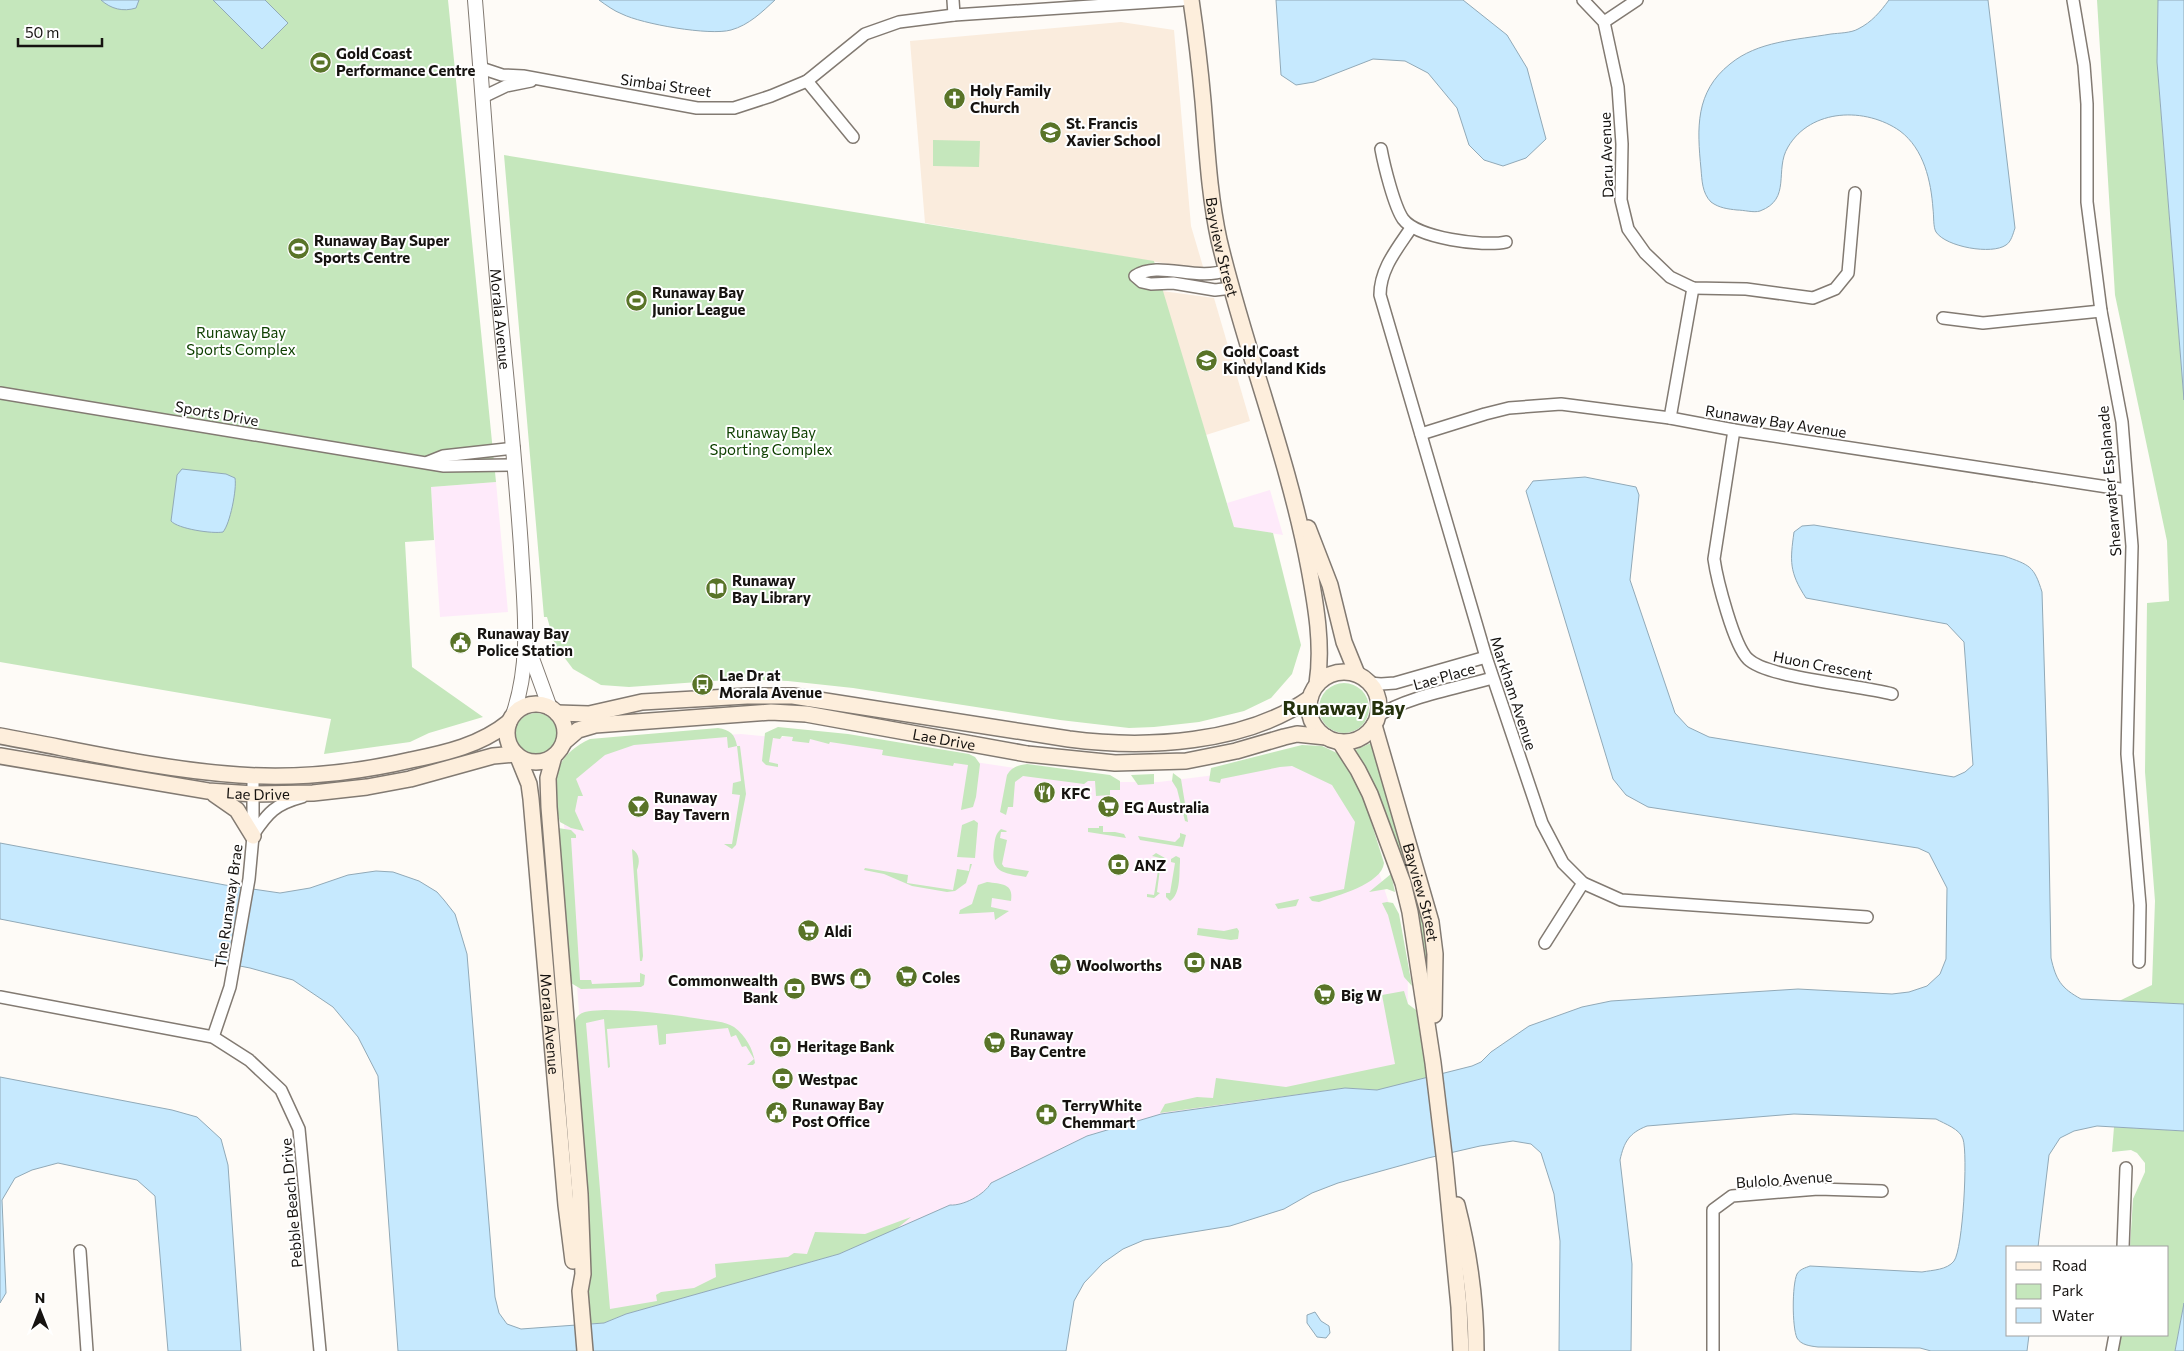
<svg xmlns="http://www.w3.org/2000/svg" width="2184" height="1351" viewBox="0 0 2184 1351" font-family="Commissioner,sans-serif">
<rect width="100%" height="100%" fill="#fefbf7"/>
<!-- commercial -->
<g fill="#feeafa">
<polygon points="496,482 508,612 440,617 431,487"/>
<polygon points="1270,490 1283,535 1234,527 1227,503"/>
<polygon points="741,734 773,737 810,737 1107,782 1159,782 1215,775 1265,763 1323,770 1361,816 1408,963 1407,1083 1377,1090 1345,1088 1161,1114 1087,1136 991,1183 982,1193 969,1201 956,1205 950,1205 839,1254 626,1314 604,1323 564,824 567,795 580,770 605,749 636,741"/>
</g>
<!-- built -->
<g fill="#faecdd">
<polygon points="1121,22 1174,30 1191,226 1204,270 925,223 910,41"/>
<polygon points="1162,291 1214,298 1250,421 1206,435"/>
</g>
<!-- green -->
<g fill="#c5e7bc">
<polygon points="0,0 448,0 496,482 431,487 434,540 405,542 412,667 483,717 429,733 410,742 324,754 331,719 0,662"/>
<polygon points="2097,0 2158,0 2157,62 2184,400 2184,1004 2117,1002 2152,985 2155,901 2145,772 2147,603 2169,601 2167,541 2115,295"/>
<polygon points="933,140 980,141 979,167 933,166"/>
<polygon points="504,155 1154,261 1234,527 1273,533 1301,645 1292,674 1271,698 1244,711 1199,722 1154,727 1129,728 1060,720 853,688 788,681 740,679 629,687 601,685 573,669 555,645 547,617 544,617"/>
<circle cx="1344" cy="708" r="25"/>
<circle cx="536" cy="734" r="21"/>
<polygon points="778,727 848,734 969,754 975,757 980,764 976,797 973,807 961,810 968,765 954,763 953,766 882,755 883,750 830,742 829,744 810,739 809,743 792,741 793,737 782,736 780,739 773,738 769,762 778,764 778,767 766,765 762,761 765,733"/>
<path d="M718,728C730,730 735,734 737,746H740L746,794L736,845L732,849L724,844H732L740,795L732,794L733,783L741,781L737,746L728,748L727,737L634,745L605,755L576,779L583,796H578L575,811L584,831L571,828L560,822C548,785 553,756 590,739Z"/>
<polygon points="1371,743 1418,891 1428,930 1431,1045 1419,934 1353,751"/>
<path d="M1302,745L1322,746L1337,753L1348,765L1357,777L1384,863C1382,884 1336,896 1319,902L1312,901L1309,897L1344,889L1355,822L1332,785L1292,766L1280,767L1221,779L1220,783L1209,781L1211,768Z"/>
<path d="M1027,764L1110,775L1120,781V790H1110V795L1096,796L1095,781H1088L1084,784L1023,776L1015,782L1013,807H1008L1006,815L1000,812L1007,775C1012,767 1018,765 1027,764Z"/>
<polygon points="1173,773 1181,779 1188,822 1185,821 1177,789 1172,781"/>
<polygon points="1154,774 1154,784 1138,785 1131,775"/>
<polygon points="974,820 978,823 975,858 957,857 962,825"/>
<polygon points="1099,826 1103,826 1103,832 1115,832 1124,834 1126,838 1088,832 1088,828 1099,828"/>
<polygon points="558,828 571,830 576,835 576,838 571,838 580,980 591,980 592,984 640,982 640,973 645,975 644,985 641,987 581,989 571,983"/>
<path d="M1001,829L1007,831L1006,832H1001L1000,838L1007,840L1002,864L1004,867L1029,871L1026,877C1004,873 990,873 994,847C995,840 995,834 1001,829Z"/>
<polygon points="1180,833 1186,835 1183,847 1140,840 1138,836 1175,842 1180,837"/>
<path d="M632,849C640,854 640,862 637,870L643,956L642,961H640Z"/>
<polygon points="1156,853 1165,858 1165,861 1161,861 1157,892 1160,893 1154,898 1147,897 1147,894 1154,895 1160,858 1152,856"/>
<path d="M1176,856L1180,858V862C1179,873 1181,894 1170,901L1166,897V893H1170L1175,863L1171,862V859Z"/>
<polygon points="970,864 972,864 966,883 955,891 947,892 912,886 884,874 864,870 865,868 908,875 907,883 953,890 957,869 969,871"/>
<polygon points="1391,874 1395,892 1387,889 1369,892"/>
<path d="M987,882C1001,884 1014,883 1011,901L992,898L991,907L1009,911L995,920L994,912L959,914L960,910L972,904L978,885Z"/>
<polygon points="1299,899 1296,906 1278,909 1275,904"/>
<polygon points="1387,902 1393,903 1399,914 1412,986 1404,977 1388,915 1382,903"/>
<polygon points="1198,928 1224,931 1237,928 1239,931 1238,939 1231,940 1197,935"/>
<polygon points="1404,991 1408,1004 1416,1010 1427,1078 1377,1090 1345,1088 1160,1113 1165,1104 1197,1097 1213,1098 1216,1078 1286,1087 1395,1064 1382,995"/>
<path d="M605,1010C638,1010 668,1014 701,1019C712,1021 724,1021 734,1027C746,1036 753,1049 755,1063L753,1065H747L754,1059L746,1046L742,1047L736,1035L731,1037L728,1028L666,1034V1044L659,1045L657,1025L607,1029L610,1067L608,1068L604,1019L586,1023L610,1309L657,1301L656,1295L661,1292L694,1288L716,1277L715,1264L788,1257L794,1253L807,1254L815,1232L865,1234L911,1217L895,1230L839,1254L626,1314L604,1323L589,1324L588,1204L574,1024C577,1009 592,1011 605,1010Z"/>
<polygon points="2114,1127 2184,1131 2184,1303 2175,1351 2118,1351 2121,1335 2168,1335 2168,1247 2130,1247 2133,1199 2145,1172 2145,1163 2137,1153 2131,1150 2112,1152"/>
</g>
<!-- water -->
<g fill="#c6e9fe" stroke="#91a9b7">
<path d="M101,0H139L136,8C123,12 111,9 101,0Z"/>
<polygon points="213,0 265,0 288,23 262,49"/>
<path d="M599,0H775C762,12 749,25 731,30C710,36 642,24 622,14C614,11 606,5 599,0Z"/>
<polygon points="1276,0 1463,0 1507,35 1527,68 1546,139 1526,158 1503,166 1484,160 1469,145 1457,108 1428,73 1405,61 1373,59 1314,82 1296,85 1281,75"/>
<path d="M1889,0H1988L2015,228C2013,234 2011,242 2006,245C1992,255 1946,247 1936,232C1933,227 1934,216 1933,209C1931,181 1924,149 1900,131C1866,107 1811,108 1788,147C1774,170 1792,199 1760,211C1754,213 1744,210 1737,210C1728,209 1719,208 1711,202C1702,193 1702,180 1701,169C1697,128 1695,92 1730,64C1758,41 1796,40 1831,34C1839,33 1851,33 1858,29C1872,22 1880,12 1889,0Z"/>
<polygon points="2158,0 2184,0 2184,400 2157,62"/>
<path d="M182,469L226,474L235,478C237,489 230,524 223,532C213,534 178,529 171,521L177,475Z"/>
<path d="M1585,477L1636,487L1639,495L1630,580L1675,713L1688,727L1709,737L1954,777L1965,772L1973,765L1964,642L1947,624L1806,598C1789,572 1790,561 1794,532L1802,526L1814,525L2004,556C2030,565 2034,566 2042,592L2048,789L2051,958C2056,980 2061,988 2081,999L2184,1004V1131L2097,1126L2074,1131L2060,1138L2049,1155L2038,1247H2008V1335H2029L2027,1351H1931L1920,1348L1818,1347C1810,1346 1801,1345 1797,1338C1792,1327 1792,1285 1797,1274C1800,1269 1805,1268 1810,1266L1922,1272C1933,1270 1947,1270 1954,1261C1963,1249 1968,1154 1963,1139C1960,1129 1945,1124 1936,1119L1794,1114L1647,1126C1629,1133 1624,1142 1620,1160L1632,1264L1631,1351H1559L1560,1241L1554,1194L1541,1153L1531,1144L1513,1141L1480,1146L1428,1158L1338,1183L1312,1193L1284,1209L1230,1226L1144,1240L1123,1249L1103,1263L1084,1283L1074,1301L1066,1351H398L378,1076L358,1037L333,1007L293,980L250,968L0,919V843L225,885L280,893L310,888L348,875L376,871L393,872L419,881L437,892L444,900L455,914L467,954L495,1297L499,1313L507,1324L521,1329L604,1323L626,1314L839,1254L950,1205C963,1206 984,1195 991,1183L1087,1136L1161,1114L1345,1088L1377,1090L1472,1066L1481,1062L1491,1052L1529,1026L1582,1007L1611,1001L1798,989L1892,994L1909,992L1927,986L1940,974L1946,959L1947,888L1929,853L1918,848L1648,807L1626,795L1613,779L1526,491L1533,481Z"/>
<polygon points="0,1077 172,1110 197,1117 221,1139 228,1165 241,1351 168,1351 155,1196 137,1180 58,1163 32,1170 15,1178 2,1200 6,1293 0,1303"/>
<polygon points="2184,1303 2184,1351 2175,1351"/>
<polygon points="1315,1312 1321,1321 1329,1326 1330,1333 1326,1338 1317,1337 1307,1323 1307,1315"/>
</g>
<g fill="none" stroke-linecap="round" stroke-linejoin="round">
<defs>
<g id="minor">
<polyline points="953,0 954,15"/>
<polyline points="1583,0 1604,22 1618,87 1622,144 1621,200 1628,229 1645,253 1670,277 1693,288 1746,289 1813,298 1835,289 1848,273 1855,193"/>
<polyline points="2073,0 2084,65 2087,104 2087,202 2101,311 2122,422 2132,546 2127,754 2140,905 2139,962"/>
<polyline points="1604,22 1637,0"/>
<polyline points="481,68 502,75 523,76 697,108 734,108 771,96 807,81 865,34 899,22 954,15 1182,0"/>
<polyline points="807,81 853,137"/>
<polyline points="483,97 506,86 531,81"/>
<path d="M1381,149C1384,165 1394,206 1403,219C1417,238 1483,247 1506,242"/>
<path d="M1411,228C1397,249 1380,269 1380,295L1486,657L1542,823L1563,863L1583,883L1621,900L1867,917"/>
<path d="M1227,270C1196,282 1159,260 1135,276L1142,282L1151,284L1173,283L1215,290L1232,288"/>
<polyline points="1943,318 1983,323 2101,311"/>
<polyline points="0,393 444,466 515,465"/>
<polyline points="1670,418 1693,288"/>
<path d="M1734,430L1714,559C1717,580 1734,646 1748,659C1767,678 1860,685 1892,694"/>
<polyline points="1421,434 1485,414 1509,408 1561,404 1670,418 1734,430 2127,490"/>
<polyline points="428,462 443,456 514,448"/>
<polyline points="1369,683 1381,684 1395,683 1486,657"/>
<path d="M1378,716C1406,697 1458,688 1492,678"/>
<path d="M253,835C268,812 276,804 302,797"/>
<polyline points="1545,943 1583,883"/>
<polyline points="0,997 213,1037 249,1060 281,1090 299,1129 320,1351"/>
<polyline points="213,1037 230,987 249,879 253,836 253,776"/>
<polyline points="2123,1247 2126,1168"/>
<polyline points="80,1251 87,1351"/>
<polyline points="1713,1351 1713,1210 1732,1196 1818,1189 1882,1191"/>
<polyline points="2112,1351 2115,1335"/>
</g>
<g id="tertiary">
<path id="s1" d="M475,0C484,111 491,222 502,332C509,403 516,475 521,547C524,605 532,659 513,715"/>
<polyline points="530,653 550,708"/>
</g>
<g id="secondary">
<path id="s2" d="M1191,0C1196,34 1200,67 1203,101C1207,148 1209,194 1219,240C1245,350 1288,456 1309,568C1316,606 1323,646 1317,684"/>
<polyline points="1308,528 1330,585 1344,642 1357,674"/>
<circle cx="1344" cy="707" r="35"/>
<circle cx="536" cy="733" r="29"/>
<path d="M557,713L589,714L642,702L747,696H793L1069,739C1145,749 1245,744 1310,698"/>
<path id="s3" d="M1374,725L1431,922L1435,954L1434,1015"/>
<path d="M0,736C78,750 160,770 239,775C297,779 355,773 411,760C446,753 481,745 509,722"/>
<path id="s4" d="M564,742L578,730L595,725L771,712L806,714L1027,754L1115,763L1186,761L1236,751L1284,737L1297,734L1326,737"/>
<polyline points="1340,742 1358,770 1370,794 1403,883 1410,912 1433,1063 1445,1163 1459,1307 1461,1351"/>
<path id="s5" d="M0,756L208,791L254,794L313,793L367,787L410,779L493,756L516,754"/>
<polyline points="554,756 548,778 549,807 580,1194 583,1274 580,1291 585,1351"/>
<path id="s6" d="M518,757L529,784L531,799L566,1205L573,1261"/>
<polyline points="214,794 237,810 253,836"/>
<path d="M1457,1205C1469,1252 1476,1303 1476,1351"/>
</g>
</defs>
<!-- minor casing -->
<use href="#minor" stroke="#827a72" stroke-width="14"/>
<!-- tertiary casing -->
<use href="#tertiary" stroke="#827a72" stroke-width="16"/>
<!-- secondary casing -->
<use href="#secondary" stroke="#827a72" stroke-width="18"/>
<!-- minor -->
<use href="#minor" stroke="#fff" stroke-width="11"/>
<!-- tertiary -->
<use href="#tertiary" stroke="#fff" stroke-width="14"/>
<!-- secondary -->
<use href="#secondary" stroke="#fdeedc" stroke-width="15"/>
</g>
<!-- icons -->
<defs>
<symbol id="stadium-disc" viewBox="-11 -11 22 22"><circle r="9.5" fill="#597428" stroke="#fff"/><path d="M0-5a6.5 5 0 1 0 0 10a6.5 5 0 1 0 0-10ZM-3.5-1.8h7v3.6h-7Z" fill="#fff"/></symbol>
<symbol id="church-disc" viewBox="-11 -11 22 22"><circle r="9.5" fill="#597428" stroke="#fff"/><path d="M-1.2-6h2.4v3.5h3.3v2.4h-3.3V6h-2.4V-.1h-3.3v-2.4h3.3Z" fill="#fff"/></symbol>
<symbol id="school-disc" viewBox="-11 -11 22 22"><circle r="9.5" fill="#597428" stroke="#fff"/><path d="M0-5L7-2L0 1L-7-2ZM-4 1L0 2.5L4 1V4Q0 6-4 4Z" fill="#fff"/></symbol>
<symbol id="library-disc" viewBox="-11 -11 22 22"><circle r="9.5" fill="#597428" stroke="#fff"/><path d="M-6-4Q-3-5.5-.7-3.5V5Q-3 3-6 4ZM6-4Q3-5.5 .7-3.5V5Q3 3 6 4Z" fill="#fff"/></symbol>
<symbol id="civic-disc" viewBox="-11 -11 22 22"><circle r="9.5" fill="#597428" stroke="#fff"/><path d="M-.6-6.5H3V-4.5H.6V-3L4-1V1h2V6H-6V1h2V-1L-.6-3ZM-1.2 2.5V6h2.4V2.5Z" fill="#fff"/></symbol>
<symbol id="bus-disc" viewBox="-11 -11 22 22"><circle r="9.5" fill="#597428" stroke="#fff"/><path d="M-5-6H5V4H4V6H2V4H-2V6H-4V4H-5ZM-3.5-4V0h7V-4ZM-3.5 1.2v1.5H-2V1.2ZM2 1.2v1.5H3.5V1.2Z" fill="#fff"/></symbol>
<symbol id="restaurant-disc" viewBox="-11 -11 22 22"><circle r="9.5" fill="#597428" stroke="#fff"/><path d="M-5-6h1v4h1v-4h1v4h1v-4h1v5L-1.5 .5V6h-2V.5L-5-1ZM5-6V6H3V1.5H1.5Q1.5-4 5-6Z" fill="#fff"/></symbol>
<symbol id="bar-disc" viewBox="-11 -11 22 22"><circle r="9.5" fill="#597428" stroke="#fff"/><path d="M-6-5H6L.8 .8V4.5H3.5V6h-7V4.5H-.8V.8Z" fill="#fff"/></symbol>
<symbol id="supermarket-disc" viewBox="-11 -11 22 22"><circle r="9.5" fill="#597428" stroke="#fff"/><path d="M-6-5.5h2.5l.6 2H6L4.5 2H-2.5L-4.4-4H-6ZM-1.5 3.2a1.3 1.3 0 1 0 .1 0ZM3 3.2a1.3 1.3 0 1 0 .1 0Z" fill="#fff"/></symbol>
<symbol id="bank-disc" viewBox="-11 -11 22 22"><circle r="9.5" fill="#597428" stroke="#fff"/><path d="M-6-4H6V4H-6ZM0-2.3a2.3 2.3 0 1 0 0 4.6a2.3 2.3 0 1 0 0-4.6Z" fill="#fff"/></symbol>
<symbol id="shop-disc" viewBox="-11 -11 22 22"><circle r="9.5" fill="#597428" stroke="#fff"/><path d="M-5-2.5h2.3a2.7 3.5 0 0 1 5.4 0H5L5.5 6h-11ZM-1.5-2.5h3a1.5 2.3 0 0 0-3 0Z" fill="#fff"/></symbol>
<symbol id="pharmacy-disc" viewBox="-11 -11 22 22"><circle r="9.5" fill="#597428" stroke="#fff"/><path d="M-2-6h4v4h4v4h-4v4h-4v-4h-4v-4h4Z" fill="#fff"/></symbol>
</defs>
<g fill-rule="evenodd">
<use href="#stadium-disc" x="308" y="50" width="25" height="25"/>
<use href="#church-disc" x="942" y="86" width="25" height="25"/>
<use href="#school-disc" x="1038" y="120" width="25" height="25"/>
<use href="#stadium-disc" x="286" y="236" width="25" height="25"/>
<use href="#stadium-disc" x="624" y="288" width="25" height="25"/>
<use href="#school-disc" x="1194" y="348" width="25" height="25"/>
<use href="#library-disc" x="704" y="576" width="25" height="25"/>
<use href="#civic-disc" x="448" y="630" width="25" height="25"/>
<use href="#bus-disc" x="690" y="672" width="25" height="25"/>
<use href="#restaurant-disc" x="1032" y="780" width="25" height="25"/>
<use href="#bar-disc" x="626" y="794" width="25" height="25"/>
<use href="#supermarket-disc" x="1096" y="794" width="25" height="25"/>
<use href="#bank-disc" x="1106" y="852" width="25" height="25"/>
<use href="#supermarket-disc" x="796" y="918" width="25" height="25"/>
<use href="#bank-disc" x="1182" y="950" width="25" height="25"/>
<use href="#supermarket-disc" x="1048" y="952" width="25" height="25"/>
<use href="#supermarket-disc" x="894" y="964" width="25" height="25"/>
<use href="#shop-disc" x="848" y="966" width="25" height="25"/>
<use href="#bank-disc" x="782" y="976" width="25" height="25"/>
<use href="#supermarket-disc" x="1312" y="982" width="25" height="25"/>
<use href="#supermarket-disc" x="982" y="1030" width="25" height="25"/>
<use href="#bank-disc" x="768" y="1034" width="25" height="25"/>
<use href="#bank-disc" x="770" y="1066" width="25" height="25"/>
<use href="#civic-disc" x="764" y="1100" width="25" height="25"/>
<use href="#pharmacy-disc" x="1034" y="1102" width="25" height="25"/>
</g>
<g text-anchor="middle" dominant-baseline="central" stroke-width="4" stroke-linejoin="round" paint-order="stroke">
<!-- poi labels -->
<g font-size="15" font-weight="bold" fill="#161310" stroke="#fff" text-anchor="start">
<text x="336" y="53">Gold Coast<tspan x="336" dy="17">Performance Centre</tspan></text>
<text x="970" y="90">Holy Family<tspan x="970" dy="17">Church</tspan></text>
<text x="1066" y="123">St. Francis<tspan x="1066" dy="17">Xavier School</tspan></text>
<text x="314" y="240">Runaway Bay Super<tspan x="314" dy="17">Sports Centre</tspan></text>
<text x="652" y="292">Runaway Bay<tspan x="652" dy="17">Junior League</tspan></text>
<text x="1223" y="351">Gold Coast<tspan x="1223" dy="17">Kindyland Kids</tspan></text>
<text x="732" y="580">Runaway<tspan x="732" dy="17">Bay Library</tspan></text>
<text x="477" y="633">Runaway Bay<tspan x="477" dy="17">Police Station</tspan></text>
<text x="719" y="675">Lae Dr at<tspan x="719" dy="17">Morala Avenue</tspan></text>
<text x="1061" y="793">KFC</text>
<text x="654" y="797">Runaway<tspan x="654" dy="17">Bay Tavern</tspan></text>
<text x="1124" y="807">EG Australia</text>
<text x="1134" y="865">ANZ</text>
<text x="824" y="931">Aldi</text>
<text x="1210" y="963">NAB</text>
<text x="1076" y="965">Woolworths</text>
<text x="922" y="977">Coles</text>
<text x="845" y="979" text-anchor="end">BWS</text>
<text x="778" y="980" text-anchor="end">Commonwealth<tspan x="778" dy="17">Bank</tspan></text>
<text x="1341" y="995">Big W</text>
<text x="1010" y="1034">Runaway<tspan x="1010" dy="17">Bay Centre</tspan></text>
<text x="797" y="1046">Heritage Bank</text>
<text x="798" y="1079">Westpac</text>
<text x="792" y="1104">Runaway Bay<tspan x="792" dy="17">Post Office</tspan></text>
<text x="1062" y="1105">TerryWhite<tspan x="1062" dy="17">Chemmart</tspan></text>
</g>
<!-- street labels -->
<g font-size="15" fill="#161310" stroke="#fff">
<text transform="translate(666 85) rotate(8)">Simbai Street</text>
<text transform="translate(1606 155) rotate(-92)">Daru Avenue</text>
<text stroke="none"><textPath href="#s2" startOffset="249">Bayview Street</textPath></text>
<text stroke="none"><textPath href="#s1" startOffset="320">Morala Avenue</textPath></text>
<text transform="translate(217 413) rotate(10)">Sports Drive</text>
<text transform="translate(1776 421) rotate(9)">Runaway Bay Avenue</text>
<text transform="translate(2109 481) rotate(-95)">Shearwater Esplanade</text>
<text transform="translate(1823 665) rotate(11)">Huon Crescent</text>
<text transform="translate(1444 676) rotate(-16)">Lae Place</text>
<text transform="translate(1514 693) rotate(72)">Markham Avenue</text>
<text stroke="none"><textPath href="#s4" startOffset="388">Lae Drive</textPath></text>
<text stroke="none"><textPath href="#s5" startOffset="261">Lae Drive</textPath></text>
<text stroke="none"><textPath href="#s3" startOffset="174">Bayview Street</textPath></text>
<text transform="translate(228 906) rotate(-82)">The Runaway Brae</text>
<text stroke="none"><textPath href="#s6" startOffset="270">Morala Avenue</textPath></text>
<text transform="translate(1784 1179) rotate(-4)">Bulolo Avenue</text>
<text transform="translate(291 1203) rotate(-95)">Pebble Beach Drive</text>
</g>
<!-- park labels -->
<g font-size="15" fill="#0e4000" stroke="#fff">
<text x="241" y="332">Runaway Bay<tspan x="241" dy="17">Sports Complex</tspan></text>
<text x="771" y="432">Runaway Bay<tspan x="771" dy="17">Sporting Complex</tspan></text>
</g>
<!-- district labels -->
<g font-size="20" font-weight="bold" fill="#24310c" stroke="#fff">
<text x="1344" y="707">Runaway Bay</text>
</g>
</g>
<!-- legend -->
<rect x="2006" y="1246" width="162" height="90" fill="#ffffff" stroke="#a2a19f"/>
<rect x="2016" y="1262" width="25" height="8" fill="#fdeedc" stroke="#a2a19f"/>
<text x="2052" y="1271" font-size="15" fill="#161310">Road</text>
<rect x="2016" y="1284" width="25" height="15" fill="#c5e7bc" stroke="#a2a19f"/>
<text x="2052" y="1296" font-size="15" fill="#161310">Park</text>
<rect x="2016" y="1308" width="25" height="15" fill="#c6e9fe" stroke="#a2a19f"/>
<text x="2052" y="1321" font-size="15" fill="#161310">Water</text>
<!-- north arrow -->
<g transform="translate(40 1311)" stroke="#ffffff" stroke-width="4" paint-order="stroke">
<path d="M0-4L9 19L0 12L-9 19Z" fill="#161310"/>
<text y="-8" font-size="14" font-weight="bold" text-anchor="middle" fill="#161310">N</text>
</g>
<!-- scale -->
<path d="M18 38v8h84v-8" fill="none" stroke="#161310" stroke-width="2.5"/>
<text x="25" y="38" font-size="15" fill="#161310" stroke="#ffffff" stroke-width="4" paint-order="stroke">50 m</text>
</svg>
